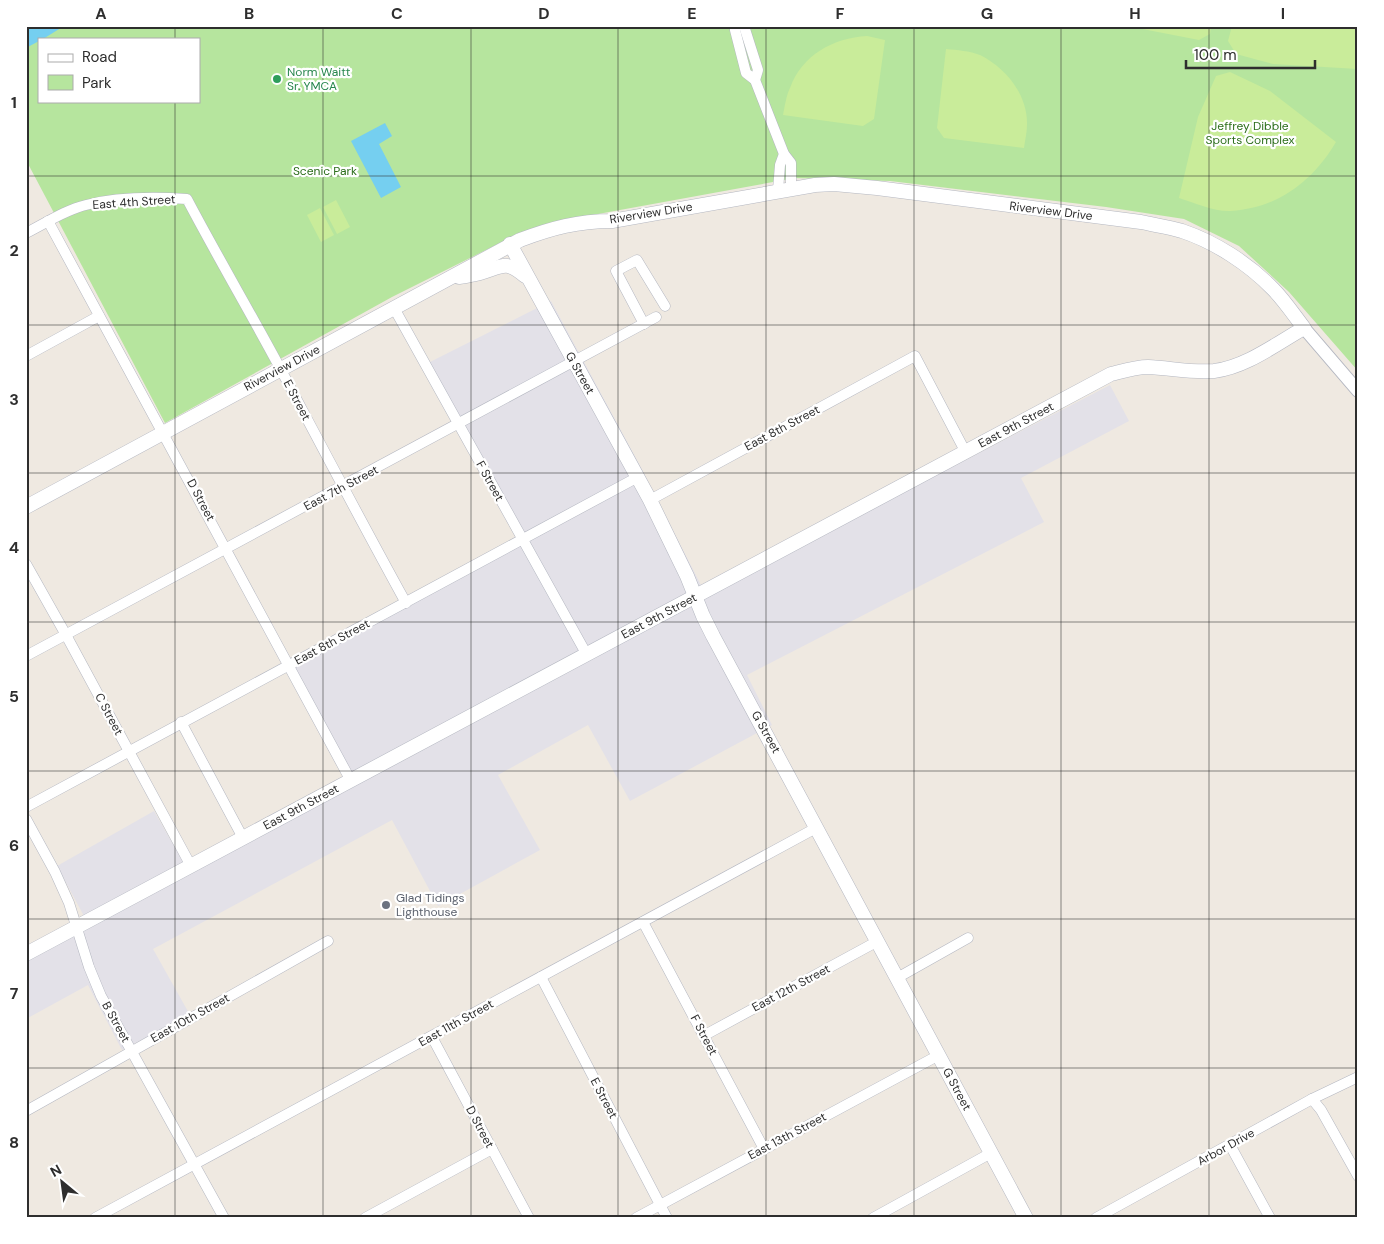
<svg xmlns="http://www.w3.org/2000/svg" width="1384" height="1244" viewBox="0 0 1384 1244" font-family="'DM Sans',sans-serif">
<rect width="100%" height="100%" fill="#efe9e1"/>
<!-- industrial -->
<polygon fill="#e3e1e8" points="551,301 638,462 706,595 1110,385 1129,421 1021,478 1044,522 747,675 772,725 630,801 588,725 498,775 540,850 438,906 392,820 153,949 190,1015 122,1050 88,985 26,1019 26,949 85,918 57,866 154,811 190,874 357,784 291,660 523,536 428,363"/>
<!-- green -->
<path fill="#b6e59e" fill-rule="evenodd" d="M40,26H1358V371L1289,292L1239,246L1184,219L1106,207L890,181L795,178L576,218L502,242L392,297L165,423L26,160V38ZM39,39H199V101H39Z"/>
<!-- pitch -->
<g fill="#c9ec9a">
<polygon points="1127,26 1211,26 1210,34 1199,40"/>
<polygon points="1232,26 1358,26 1358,69 1273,64 1236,54 1228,41"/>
<path d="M867,36L885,40L874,119L863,126L783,115C785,106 786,96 790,88C802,55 833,38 867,36Z"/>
<path d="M946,49C957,50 970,51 980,55C1006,68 1028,95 1027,125C1027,132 1025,140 1024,148L944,138L937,128Z"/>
<path d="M1230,72L1270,91L1336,142C1313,181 1278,208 1231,211C1215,212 1195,203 1179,198L1198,117L1216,76Z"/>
<polygon points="336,200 350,227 337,234 323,207"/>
<polygon points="320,208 334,235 321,242 307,215"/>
</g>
<!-- water -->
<g fill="#75cff0">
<polygon points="26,26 64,26 43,39 39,39 39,41 26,48"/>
<polygon points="385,123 392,136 379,144 401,187 381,198 351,141"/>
</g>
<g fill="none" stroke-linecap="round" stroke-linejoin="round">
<defs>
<g id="minor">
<polyline points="736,26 735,30 746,73 755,80 784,154 791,163 791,188"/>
<polyline points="744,26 758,70 755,80"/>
<polyline points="778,190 780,165 784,154"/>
<polyline points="48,221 351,781"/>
<path d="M26,233C46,223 65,210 86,205C117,197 156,197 187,199C217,256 250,312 280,368C322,447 363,525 406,603"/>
<polyline points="394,308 587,655"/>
<polyline points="644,324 616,271 637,260 665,306"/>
<polyline points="26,356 99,316"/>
<polyline points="650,500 915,356 965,451"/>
<polyline points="26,564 66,635 191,866"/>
<polyline points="26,656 656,317"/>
<polyline points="181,722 243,838"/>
<polyline points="26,807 638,477"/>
<polyline points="26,819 55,872 69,903 89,967 101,996 224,1218"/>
<polyline points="643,922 764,1149"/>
<polyline points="541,977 667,1218"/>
<polyline points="897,978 968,938"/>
<polyline points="705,1035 878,941"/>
<polyline points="432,1037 529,1218"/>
<polyline points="1312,1099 1321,1110 1358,1176"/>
<polyline points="26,1111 328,941"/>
<polyline points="1230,1145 1270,1218"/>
<polyline points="95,1218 816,828"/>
<polyline points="365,1218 492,1149"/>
<polyline points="636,1218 939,1055"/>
<polyline points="873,1218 991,1153"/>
<polyline points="1096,1218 1312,1099 1358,1077"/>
</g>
<polyline id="tertiary" points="1304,328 1358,391"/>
<g id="secondary">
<polyline points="510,244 650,500 687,576 703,616 713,636 1026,1218"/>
<path d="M459,277C466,276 473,275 480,273C502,267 505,259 525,276"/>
<path d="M26,507L520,240C552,228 578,221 612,221L815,185L834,184L877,188L1141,222C1154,225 1169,227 1182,231C1215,242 1249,264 1273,289C1284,300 1294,315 1304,328C1276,344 1246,367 1214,371C1192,373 1170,368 1148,367C1136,367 1123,371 1111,374L26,954"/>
</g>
</defs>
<!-- minor casing -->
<use href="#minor" stroke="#b4b7c1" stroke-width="11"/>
<!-- tertiary casing -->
<use href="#tertiary" stroke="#b4b7c1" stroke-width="14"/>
<!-- secondary casing -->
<use href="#secondary" stroke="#b4b7c1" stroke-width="15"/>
<!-- minor -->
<use href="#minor" stroke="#fff" stroke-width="10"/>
<!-- tertiary -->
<use href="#tertiary" stroke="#fff" stroke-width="12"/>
<!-- secondary -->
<use href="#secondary" stroke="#fff" stroke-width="14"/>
</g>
<!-- grid -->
<path fill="none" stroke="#2e2e2e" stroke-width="1" stroke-opacity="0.55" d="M175,26V39M323,26V1218M471,26V1218M618,26V1218M766,26V1218M914,26V1218M1061,26V1218M1209,26V1218M175,101V1218M26,176H1358M26,325H1358M26,473H1358M26,622H1358M26,771H1358M26,919H1358M26,1068H1358"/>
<!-- markers -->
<circle fill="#2e9e5b" stroke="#fff" stroke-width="2" cx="277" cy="79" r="5"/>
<circle fill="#6b7280" stroke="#fff" stroke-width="2" cx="386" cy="905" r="5"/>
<g text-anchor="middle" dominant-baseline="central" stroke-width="4.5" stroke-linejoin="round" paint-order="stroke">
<!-- leisure labels -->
<g font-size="12" fill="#27864d" stroke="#fff" text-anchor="start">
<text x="287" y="72">Norm Waitt<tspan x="287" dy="14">Sr. YMCA</tspan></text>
</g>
<!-- park labels -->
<g font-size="12" fill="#2c6e1b" stroke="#fff">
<text x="1250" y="126">Jeffrey Dibble<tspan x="1250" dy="14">Sports Complex</tspan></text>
<text x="325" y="171">Scenic Park</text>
</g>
<!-- street labels -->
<g font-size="12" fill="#2e2e2e" stroke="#fff">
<text transform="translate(134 202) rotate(-4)">East 4th Street</text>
<text transform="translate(1051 211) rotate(7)">Riverview Drive</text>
<text transform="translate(651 213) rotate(-9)">Riverview Drive</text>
<text transform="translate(282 368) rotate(-28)">Riverview Drive</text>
<text transform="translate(580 373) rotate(61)">G Street</text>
<text transform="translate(297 400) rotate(62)">E Street</text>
<text transform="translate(1016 425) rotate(-28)">East 9th Street</text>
<text transform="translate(782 428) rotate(-28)">East 8th Street</text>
<text transform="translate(490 481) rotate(61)">F Street</text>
<text transform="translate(341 488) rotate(-28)">East 7th Street</text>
<text transform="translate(201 500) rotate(62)">D Street</text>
<text transform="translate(659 616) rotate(-28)">East 9th Street</text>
<text transform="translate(332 642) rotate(-28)">East 8th Street</text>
<text transform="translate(109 714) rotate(62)">C Street</text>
<text transform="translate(766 732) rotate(61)">G Street</text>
<text transform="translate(301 807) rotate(-28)">East 9th Street</text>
<text transform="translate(791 988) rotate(-28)">East 12th Street</text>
<text transform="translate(190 1018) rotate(-29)">East 10th Street</text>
<text transform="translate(116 1022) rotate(61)">B Street</text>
<text transform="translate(456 1023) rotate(-29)">East 11th Street</text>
<text transform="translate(704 1035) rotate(62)">F Street</text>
<text transform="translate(957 1089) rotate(62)">G Street</text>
<text transform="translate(604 1098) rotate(62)">E Street</text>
<text transform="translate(480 1127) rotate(62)">D Street</text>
<text transform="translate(787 1136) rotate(-28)">East 13th Street</text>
<text transform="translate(1226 1147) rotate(-29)">Arbor Drive</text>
</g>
<!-- worship labels -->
<g font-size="12" fill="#5b616d" stroke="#fff" text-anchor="start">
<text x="396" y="898">Glad Tidings<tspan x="396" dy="14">Lighthouse</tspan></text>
</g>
</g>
<!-- border -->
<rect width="1384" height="1244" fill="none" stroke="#ffffff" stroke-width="55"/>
<!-- legend -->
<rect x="38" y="38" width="162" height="65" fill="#ffffff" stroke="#ababab"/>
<rect x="48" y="54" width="25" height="8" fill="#ffffff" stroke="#ababab"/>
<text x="82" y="62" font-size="15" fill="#2e2e2e">Road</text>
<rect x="48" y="75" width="25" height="15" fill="#b6e59e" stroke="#ababab"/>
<text x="82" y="88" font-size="15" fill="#2e2e2e">Park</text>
<!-- north arrow -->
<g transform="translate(62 1182) rotate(331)" stroke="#ffffff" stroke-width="4" paint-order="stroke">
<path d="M0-4L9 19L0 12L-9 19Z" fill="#2e2e2e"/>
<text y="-8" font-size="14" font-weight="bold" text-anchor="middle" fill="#2e2e2e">N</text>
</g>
<!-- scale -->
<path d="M1186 60v8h129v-8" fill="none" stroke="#2e2e2e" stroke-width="2.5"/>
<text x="1194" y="60" font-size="15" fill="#2e2e2e" stroke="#ffffff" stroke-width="4" paint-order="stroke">100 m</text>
<rect x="28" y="28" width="1328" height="1188" fill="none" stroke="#2e2e2e" stroke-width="2"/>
<g font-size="16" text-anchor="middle" font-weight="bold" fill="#2e2e2e">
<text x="101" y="19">A</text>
<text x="249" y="19">B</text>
<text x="397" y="19">C</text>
<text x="544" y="19">D</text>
<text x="692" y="19">E</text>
<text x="840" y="19">F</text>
<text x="987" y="19">G</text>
<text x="1135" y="19">H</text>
<text x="1283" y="19">I</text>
<text x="14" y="108">1</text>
<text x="14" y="256">2</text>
<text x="14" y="405">3</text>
<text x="14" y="553">4</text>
<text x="14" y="702">5</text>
<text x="14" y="851">6</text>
<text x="14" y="999">7</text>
<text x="14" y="1148">8</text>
</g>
</svg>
